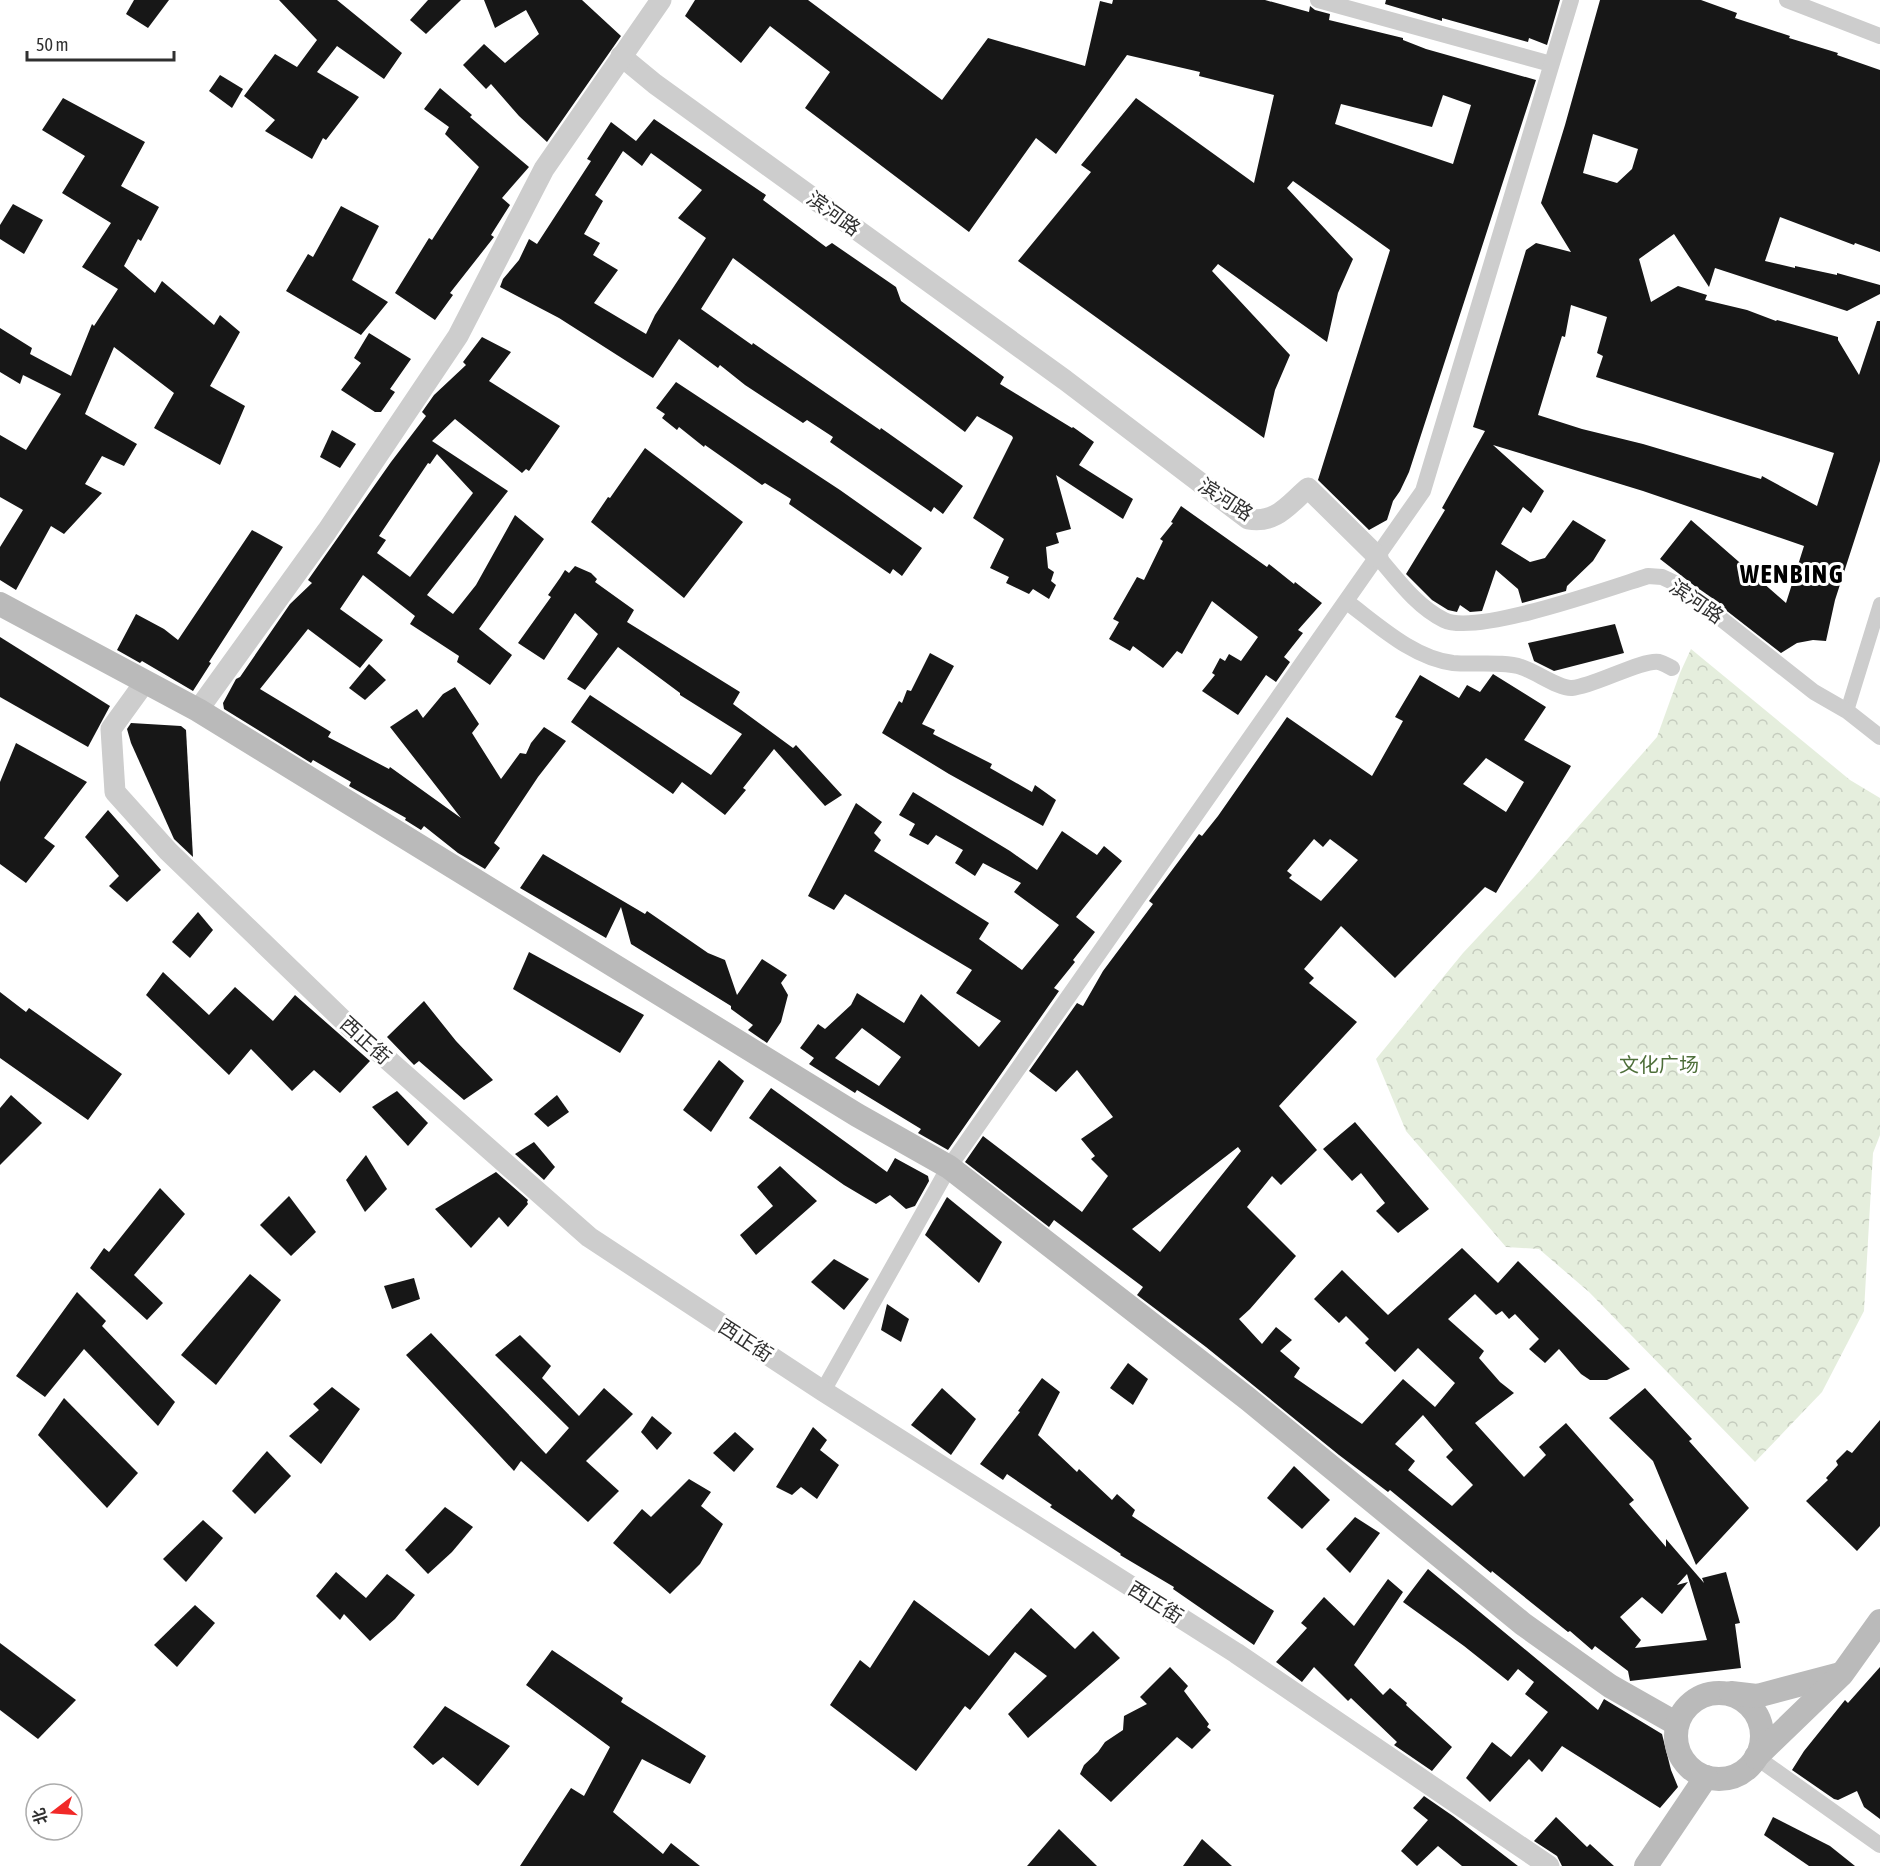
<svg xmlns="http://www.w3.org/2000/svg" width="1880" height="1866" viewBox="0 0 1880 1866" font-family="'Asap Condensed','Noto Sans SC',sans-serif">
<defs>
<pattern id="park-crowns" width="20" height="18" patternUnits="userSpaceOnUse" patternTransform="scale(1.5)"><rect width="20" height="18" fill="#e5eedd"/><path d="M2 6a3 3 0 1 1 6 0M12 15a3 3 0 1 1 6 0" fill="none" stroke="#c5ccbe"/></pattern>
</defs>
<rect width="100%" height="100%" fill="#fff"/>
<!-- park -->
<polygon fill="url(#park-crowns)" points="1691,649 1850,780 1880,798 1880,1135 1873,1153 1864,1311 1822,1392 1755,1462 1589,1292 1539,1249 1506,1247 1406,1131 1376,1059 1463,953 1534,877 1657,737 1680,673"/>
<!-- building -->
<g fill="#171717" fill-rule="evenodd">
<polygon points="134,0 169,0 148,28 126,14"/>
<polygon points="279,0 337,0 402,53 384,79 337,46 317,72 359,97 326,140 323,138 312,159 265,131 275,120 244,96 275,54 297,67 317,40"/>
<polygon points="428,0 461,0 426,34 410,20"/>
<polygon points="484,0 582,0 621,36 547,142 519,116 491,84 486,89 463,65 484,44 505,63 539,34 526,10 495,28"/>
<path d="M695,0H808L942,100L988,38L1085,66L1100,1L1112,4L1113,0H1265L1309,12L1310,6L1315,10L1330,14L1329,20L1403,38V40L1426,49L1536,80L1409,472L1400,491L1393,501L1387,520L1369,530L1318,480L1390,250L1293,181L1287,188L1353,259L1338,293L1327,342L1218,264L1212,271L1290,355L1275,390L1264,438L1018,261L1091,172L1081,165L1136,98L1254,183L1274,95L1199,76L1200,72L1127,55L1056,154L1036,138L969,232L805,108L830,72L770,26L741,63L685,16ZM1443,95L1471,105L1453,164L1335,124L1341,104L1432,127Z"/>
<polygon points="1386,0 1560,0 1547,45 1529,38 1528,42 1442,18 1442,21 1385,4"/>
<path d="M1600,0H1701L1737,13L1735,18L1790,36L1789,38L1838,53L1837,55L1880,70V252L1855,243L1854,245L1780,217L1765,261L1795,268V266L1837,275V273L1880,285V294L1847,311L1715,268L1709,287L1674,234L1639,259L1651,302L1678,286L1707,295L1705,300L1747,310L1776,321L1777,320L1838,337V340L1859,375L1877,321H1880V461L1835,600L1826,641L1813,640L1797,643L1781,653L1660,559L1691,520L1786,603L1804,546L1643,491L1493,445L1544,491L1531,513L1523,507L1501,544L1530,562L1545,558L1573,520L1606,540L1593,561L1567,586L1566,591L1522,603L1518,589L1496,570L1482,611L1470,612L1460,605L1457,612L1448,610L1432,600L1406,574L1445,510L1442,508L1485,431L1473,427L1526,250L1536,243L1571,252L1541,203L1565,125ZM1593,134L1638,149L1632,169L1617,183L1583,173ZM1571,305L1607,317L1597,353L1603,356L1596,377L1834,453L1817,506L1762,476L1761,479L1643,444L1582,429L1538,415L1562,336L1565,337Z"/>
<polygon points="220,75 243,89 232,108 209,91"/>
<polygon points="440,88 472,115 470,117 529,167 502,198 510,205 491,235 494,237 450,293 453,295 435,320 395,293 429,238 432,240 479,167 445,134 449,127 424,109"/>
<polygon points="63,98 145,142 121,186 159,207 141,241 138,239 124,266 155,293 162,281 214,325 220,315 240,332 210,386 245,406 220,465 154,428 174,393 114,347 85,414 137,444 124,466 102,456 85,484 102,493 64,534 51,526 16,590 0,580 0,547 23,510 0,497 0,435 26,450 61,394 23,375 20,384 0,372 0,328 32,348 30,354 71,376 92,324 94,326 118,289 82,267 111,223 62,193 85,156 42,130"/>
<path d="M654,119L766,195L763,200L826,247L832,243L896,287L901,301L1004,377L1000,384L1072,428L1073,427L1094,442L1079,465L1133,499L1123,519L1056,475L1071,529L1056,533L1059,543L1046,547L1048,568L1054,572L1051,581L1056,585L1049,599L1033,589L1029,594L1006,583L1009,577L990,568L1004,539L973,518L1013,438L1012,436L977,416L965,432L733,258L701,309L752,345L753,343L880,430L881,428L963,486L943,514L934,507L931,512L830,442L833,437L807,420L803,423L745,385L720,365L718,368L679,339L653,378L559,318L500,287L503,279L519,260L529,239L537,244L591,161L587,159L611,122L636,141ZM623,151L642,166L651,153L702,190L678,218L706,238L655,315L646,334L594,303L618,270L593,255L600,243L584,234L603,201L595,195Z"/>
<polygon points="13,204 43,220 24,254 0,239 0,225"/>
<polygon points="341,206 379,226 352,280 388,302 361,335 286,291 308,254 313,257"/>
<polygon points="369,333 411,359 390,389 395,392 381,412 375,412 341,390 361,363 354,358"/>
<path d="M482,337L511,352L489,381L560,426L529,471L526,469L522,473L455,419L432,441L508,491L427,595L453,614L476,585L515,515L544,539L479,629L512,655L490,685L457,662L459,656L410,624L415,616L363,575L340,609L383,640L360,668L308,629L260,689L331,732L328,737L389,769L390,767L461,818L390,727L417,709L423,718L443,694L455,687L479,724L472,733L501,779L520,753L526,754L531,743L544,727L566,741L538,777L494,843L500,848L485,869L458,853L424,826L421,830L405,820L406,818L349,786L351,782L313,760L311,763L224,709L223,703L236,679L240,677L290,604L312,583L308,580L391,462L426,416L422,412L434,395L466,365L463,362ZM437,454L473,493L410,577L377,553L386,540L379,536L428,463L430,464Z"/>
<polygon points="676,382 840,490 922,548 902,576 893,569 890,574 789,504 791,499 765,483 762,485 705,445 704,447 679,427 677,430 662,418 665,414 656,408"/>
<polygon points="332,430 356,444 340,468 320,457"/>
<polygon points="645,448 743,522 684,598 591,522 608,497 610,498"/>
<polygon points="1181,506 1267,567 1269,564 1294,584 1295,582 1322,603 1298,630 1303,633 1284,657 1290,662 1276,682 1266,675 1238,715 1202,691 1215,675 1212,673 1220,658 1225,661 1229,654 1241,661 1258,637 1212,601 1182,654 1177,651 1163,668 1133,646 1130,651 1109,639 1119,622 1113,619 1137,577 1144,580 1163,541 1160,539 1173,523 1171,522"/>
<polygon points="252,530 283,547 209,662 211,663 193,691 142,661 140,663 117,650 136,614 164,629 178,640"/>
<polygon points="575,566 591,573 597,579 595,582 634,610 627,622 740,692 733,704 793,748 796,745 842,795 825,806 774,749 743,788 746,790 725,815 682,782 673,794 571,722 590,695 711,775 742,734 680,695 680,693 618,647 585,690 567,679 598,634 575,613 544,660 518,643 551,597 548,595 560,578 565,570 569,573"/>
<polygon points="1615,624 1624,653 1554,671 1534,661 1528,643"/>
<polygon points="0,637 110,706 88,747 0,697"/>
<polygon points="930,653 954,666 922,724 935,730 933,734 992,764 990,768 1032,792 1035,785 1056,800 1043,826 949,774 882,733 899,701 902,703 907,690 911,691"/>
<polygon points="369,664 386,680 365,700 349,688"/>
<path d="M1493,674L1546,707L1524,740L1571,766L1496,893L1485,887L1395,978L1341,926L1304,969L1314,978L1309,983L1357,1022L1279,1106L1317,1150L1281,1185L1272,1176L1247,1207L1296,1256L1250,1309L1239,1319L1262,1344L1276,1327L1292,1340L1280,1351L1300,1368L1294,1377L1362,1424L1403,1379L1435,1407L1455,1383L1418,1348L1395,1372L1365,1343L1369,1339L1346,1316L1339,1323L1314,1299L1342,1270L1388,1315L1462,1248L1498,1283L1518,1261L1630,1369L1607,1380H1590L1581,1374L1559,1349L1545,1363L1529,1349L1539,1339L1515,1314L1509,1319L1502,1311L1496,1315L1475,1294L1448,1319L1484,1351L1479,1358L1500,1382L1514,1393L1475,1423L1524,1477L1546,1455L1539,1447L1566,1423L1634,1500L1629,1504L1666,1547V1539L1704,1583L1702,1578L1726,1572L1740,1623L1735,1624L1741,1668L1630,1681L1628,1671L1595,1646L1592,1650L1570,1631L1568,1632L1492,1571L1491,1573L1390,1490L1388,1492L1339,1455L1206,1347L1137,1295L1143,1287L1054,1220L1049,1227L965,1162L983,1136L1082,1212L1108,1176L1091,1159L1095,1156L1081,1139L1113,1117L1077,1070L1056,1092L1029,1071L1077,1003L1083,1006L1103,971L1153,904L1149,901L1199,834L1202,836L1218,816L1287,717L1372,776L1403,721L1395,717L1420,675L1459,698L1467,685L1480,692ZM1486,758L1524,782L1506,812L1463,784ZM1314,839L1323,847L1330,839L1358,860L1321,901L1289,878L1292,875L1287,871ZM1238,1147L1241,1151L1160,1252L1132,1229ZM1423,1415L1453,1450L1446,1457L1473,1485L1452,1506L1408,1470L1415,1461L1395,1444ZM1687,1574L1707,1640L1635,1648L1641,1640L1620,1617L1642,1597L1662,1614L1688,1582L1677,1585Z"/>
<polygon points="131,723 181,726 186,730 193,857 174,839 131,743 127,729"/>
<polygon points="16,743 87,782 44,838 55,846 26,883 0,864 0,782"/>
<path d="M913,792L1010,851L1037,870L1062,831L1097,855L1104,846L1122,861L1076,917L1095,932L1073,960L1075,962L1054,988L1059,991L948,1150L918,1133L921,1129L857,1090L855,1093L809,1064L814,1058L800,1048L818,1024L825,1029L851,1005L857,993L904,1023L921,994L979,1047L1001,1021L956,993L972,970L845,894L834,910L808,896L856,803L882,822L874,833L881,840L874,851L989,923L979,939L1022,970L1059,925L1014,892L1021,883L983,863L975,876L955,863L963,850L936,835L928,845L909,835L915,824L899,815ZM862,1028L901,1057L879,1086L835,1058Z"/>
<polygon points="108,810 161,870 127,902 109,886 119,876 85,837"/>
<polygon points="543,854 645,914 647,911 708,953 725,960 737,995 762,959 787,975 781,983 788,995 781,1022 767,1043 748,1030 753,1025 731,1009 731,1006 631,944 621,907 606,938 520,888"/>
<polygon points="198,912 213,930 190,958 172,942"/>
<polygon points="529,952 644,1015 620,1053 513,989"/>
<polygon points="163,972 209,1015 235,987 273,1021 295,995 370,1061 340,1093 314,1070 292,1091 251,1049 229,1075 146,995"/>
<polygon points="0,992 26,1012 29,1008 122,1074 88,1120 0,1058"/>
<polygon points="424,1001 456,1041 493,1080 464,1100 419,1061 414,1065 387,1037"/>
<polygon points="719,1060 744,1081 711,1132 683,1110"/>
<polygon points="771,1088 887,1172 895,1158 928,1176 929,1181 915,1206 906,1209 890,1195 876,1204 844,1185 749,1118"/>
<polygon points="397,1091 428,1123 408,1146 372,1107"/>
<polygon points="11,1095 42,1123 0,1165 0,1108"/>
<polygon points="557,1095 569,1112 548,1127 534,1114"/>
<polygon points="1355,1122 1429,1209 1398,1233 1376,1211 1385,1203 1361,1173 1352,1181 1323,1149"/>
<polygon points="534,1142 555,1167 544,1180 515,1154"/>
<polygon points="366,1155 387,1189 365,1212 346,1180"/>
<polygon points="780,1166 817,1201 756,1255 740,1235 773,1206 757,1187"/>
<polygon points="496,1172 528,1200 527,1202 528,1204 508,1227 499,1217 471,1248 435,1209"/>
<polygon points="160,1188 185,1214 134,1275 163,1303 147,1320 90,1268 104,1248 109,1252"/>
<polygon points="289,1196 316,1232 291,1256 260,1225"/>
<polygon points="947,1197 1002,1242 979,1283 925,1235"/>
<polygon points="834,1259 869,1279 844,1310 811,1282"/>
<polygon points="250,1274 281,1300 216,1385 181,1355"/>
<polygon points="414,1278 420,1299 392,1309 384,1286"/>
<polygon points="77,1292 106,1321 102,1326 175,1402 158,1426 84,1349 45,1397 16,1376"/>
<polygon points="887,1304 909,1319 901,1342 881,1330"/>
<polygon points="431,1333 546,1454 569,1428 495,1355 520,1335 551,1366 542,1378 579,1416 604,1388 633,1414 586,1461 619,1491 588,1522 521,1461 514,1471 406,1355"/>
<polygon points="1128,1363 1148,1379 1133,1405 1110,1388"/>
<polygon points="1042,1378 1060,1392 1038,1435 1077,1472 1079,1469 1112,1500 1117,1494 1135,1510 1132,1516 1274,1611 1254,1645 1173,1589 1174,1587 1120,1555 1121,1554 1050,1507 1052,1505 1007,1474 1003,1480 980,1464 1020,1412 1018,1411"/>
<polygon points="332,1387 360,1409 321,1464 289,1436 319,1410 313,1404"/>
<polygon points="942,1388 976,1419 951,1455 911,1425"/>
<polygon points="1645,1388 1692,1439 1689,1441 1749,1508 1696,1565 1653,1461 1609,1418"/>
<polygon points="64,1398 138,1473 107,1508 38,1435"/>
<polygon points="652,1416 672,1433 657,1450 641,1432"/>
<polygon points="1880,1420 1880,1526 1857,1551 1806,1501 1828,1480 1826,1478 1838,1465 1836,1461 1847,1450 1852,1453"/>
<polygon points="813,1427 827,1440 820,1450 839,1465 817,1499 801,1487 792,1495 776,1487"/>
<polygon points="735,1432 754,1449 734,1472 713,1453"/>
<polygon points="267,1451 291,1476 255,1514 232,1491"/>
<polygon points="1294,1466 1330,1500 1302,1529 1267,1498"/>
<polygon points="689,1479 711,1492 701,1506 723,1524 700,1564 670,1594 613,1543 642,1509 651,1517"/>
<polygon points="445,1507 473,1527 452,1552 428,1574 405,1550"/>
<polygon points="1355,1517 1380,1533 1350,1573 1326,1549"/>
<polygon points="203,1520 223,1538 186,1582 163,1559"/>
<polygon points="1428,1569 1598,1710 1604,1699 1662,1734 1671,1770 1678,1787 1660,1808 1562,1746 1542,1772 1529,1759 1490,1802 1466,1778 1492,1742 1511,1757 1548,1712 1525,1694 1534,1682 1518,1669 1508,1681 1464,1646 1403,1602"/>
<polygon points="336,1572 366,1598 387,1574 415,1595 395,1619 370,1641 344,1614 340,1620 316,1596"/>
<polygon points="1388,1579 1403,1592 1354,1665 1383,1695 1390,1688 1407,1703 1406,1705 1452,1747 1432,1771 1394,1745 1397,1742 1351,1698 1348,1701 1314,1667 1302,1682 1276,1662 1307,1628 1301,1623 1324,1597 1354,1626"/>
<polygon points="914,1600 989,1656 1031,1608 1075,1649 1093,1631 1120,1658 1028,1738 1008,1714 1047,1676 1015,1652 970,1710 965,1706 916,1771 830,1705 860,1660 870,1668"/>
<polygon points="195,1605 215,1623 177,1667 154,1645"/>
<polygon points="0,1643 76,1700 38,1739 0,1710"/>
<polygon points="552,1650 623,1698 621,1702 706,1756 690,1784 642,1759 613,1812 663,1854 671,1843 700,1866 520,1866 571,1788 584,1796 610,1747 526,1685"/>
<polygon points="1170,1667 1188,1686 1184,1691 1209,1724 1207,1727 1211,1730 1192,1749 1177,1737 1111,1802 1080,1774 1084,1765 1098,1752 1105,1742 1123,1730 1124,1716 1147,1704 1140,1697"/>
<polygon points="1880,1667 1880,1819 1864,1807 1857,1791 1838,1800 1834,1799 1792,1770 1804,1751 1845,1700 1848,1703"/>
<polygon points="445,1706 510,1746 478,1786 443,1757 433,1765 413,1747"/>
<polygon points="1424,1796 1453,1816 1518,1866 1462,1866 1438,1846 1417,1866 1401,1851 1428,1820 1413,1808"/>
<polygon points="1556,1817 1587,1847 1590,1844 1614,1866 1562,1866 1557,1856 1534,1841"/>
<polygon points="1773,1817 1830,1846 1855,1866 1809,1866 1764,1835"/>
<polygon points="1059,1829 1097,1866 1027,1866"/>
<polygon points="1202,1839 1232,1866 1183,1866"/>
</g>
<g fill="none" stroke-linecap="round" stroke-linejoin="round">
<!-- pedestrian -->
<polyline stroke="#cdcdcd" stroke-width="14" points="1847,711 1880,604"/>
<!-- minor -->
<g stroke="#cdcdcd" stroke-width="16">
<polyline points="1318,0 1551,64"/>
<polyline points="1787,0 1880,36"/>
<path d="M1378,557C1397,579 1417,607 1444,620C1476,636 1610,588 1648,576L1662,577L1677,584L1814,692L1847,711L1880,737"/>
<path d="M1347,602C1378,625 1413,658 1453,663C1473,665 1504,661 1521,667C1535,671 1559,689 1572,688C1595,686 1642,659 1659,662C1663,663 1668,666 1672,668"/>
<polyline points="823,1391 949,1167 1423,491 1571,0"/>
<polyline points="1756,1757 1880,1845"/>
</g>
<!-- tertiary -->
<g stroke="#cdcdcd" stroke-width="21">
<path d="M621,56L655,84L1065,380L1248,519C1276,524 1288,505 1308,488L1378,557"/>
<polyline points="145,682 111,729 115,792 168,851 345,1022 589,1237 823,1391 1236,1653 1549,1866"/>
<polyline points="198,710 327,531 458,336 544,169 661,0"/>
</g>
<!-- secondary -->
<g stroke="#bababa" stroke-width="24">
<polyline points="0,604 198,710 857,1115 949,1167 1248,1399 1523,1624 1610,1686 1677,1724"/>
<circle cx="1719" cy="1736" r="43"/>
<polyline points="1731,1693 1757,1696 1840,1674"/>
<polyline points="1756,1757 1842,1674 1880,1621"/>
<polyline points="1646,1866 1706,1777"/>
</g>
</g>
<g text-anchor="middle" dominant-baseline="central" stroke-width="6" stroke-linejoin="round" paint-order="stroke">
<!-- street labels -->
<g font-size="20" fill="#303030" stroke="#fff">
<text transform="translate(834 213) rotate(36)">滨河路</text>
<text transform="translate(1226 499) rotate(33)">滨河路</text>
<text transform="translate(1697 601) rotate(35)">滨河路</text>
<text transform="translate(366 1040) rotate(42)">西正街</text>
<text transform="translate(746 1340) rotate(33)">西正街</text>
<text transform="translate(1156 1602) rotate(32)">西正街</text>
</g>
<!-- park labels -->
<g font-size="20" fill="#4e6f3a" stroke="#fff">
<text x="1659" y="1064">文化广场</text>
</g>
<!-- district labels -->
<g font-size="26" font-weight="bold" letter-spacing="1.5" fill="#000" stroke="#fff">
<text x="1792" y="574">WENBING</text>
</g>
</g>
<!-- north arrow -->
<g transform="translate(54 1812) rotate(253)"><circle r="28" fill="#ffffff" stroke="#acacac" stroke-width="1.5"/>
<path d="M0-4.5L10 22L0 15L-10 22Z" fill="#f12928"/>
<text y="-9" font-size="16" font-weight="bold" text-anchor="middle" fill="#303030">北</text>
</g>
<!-- scale -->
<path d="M27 51v9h147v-9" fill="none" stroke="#303030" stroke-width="3"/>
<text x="36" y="51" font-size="18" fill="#303030" stroke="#ffffff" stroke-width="4.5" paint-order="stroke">50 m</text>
</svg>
